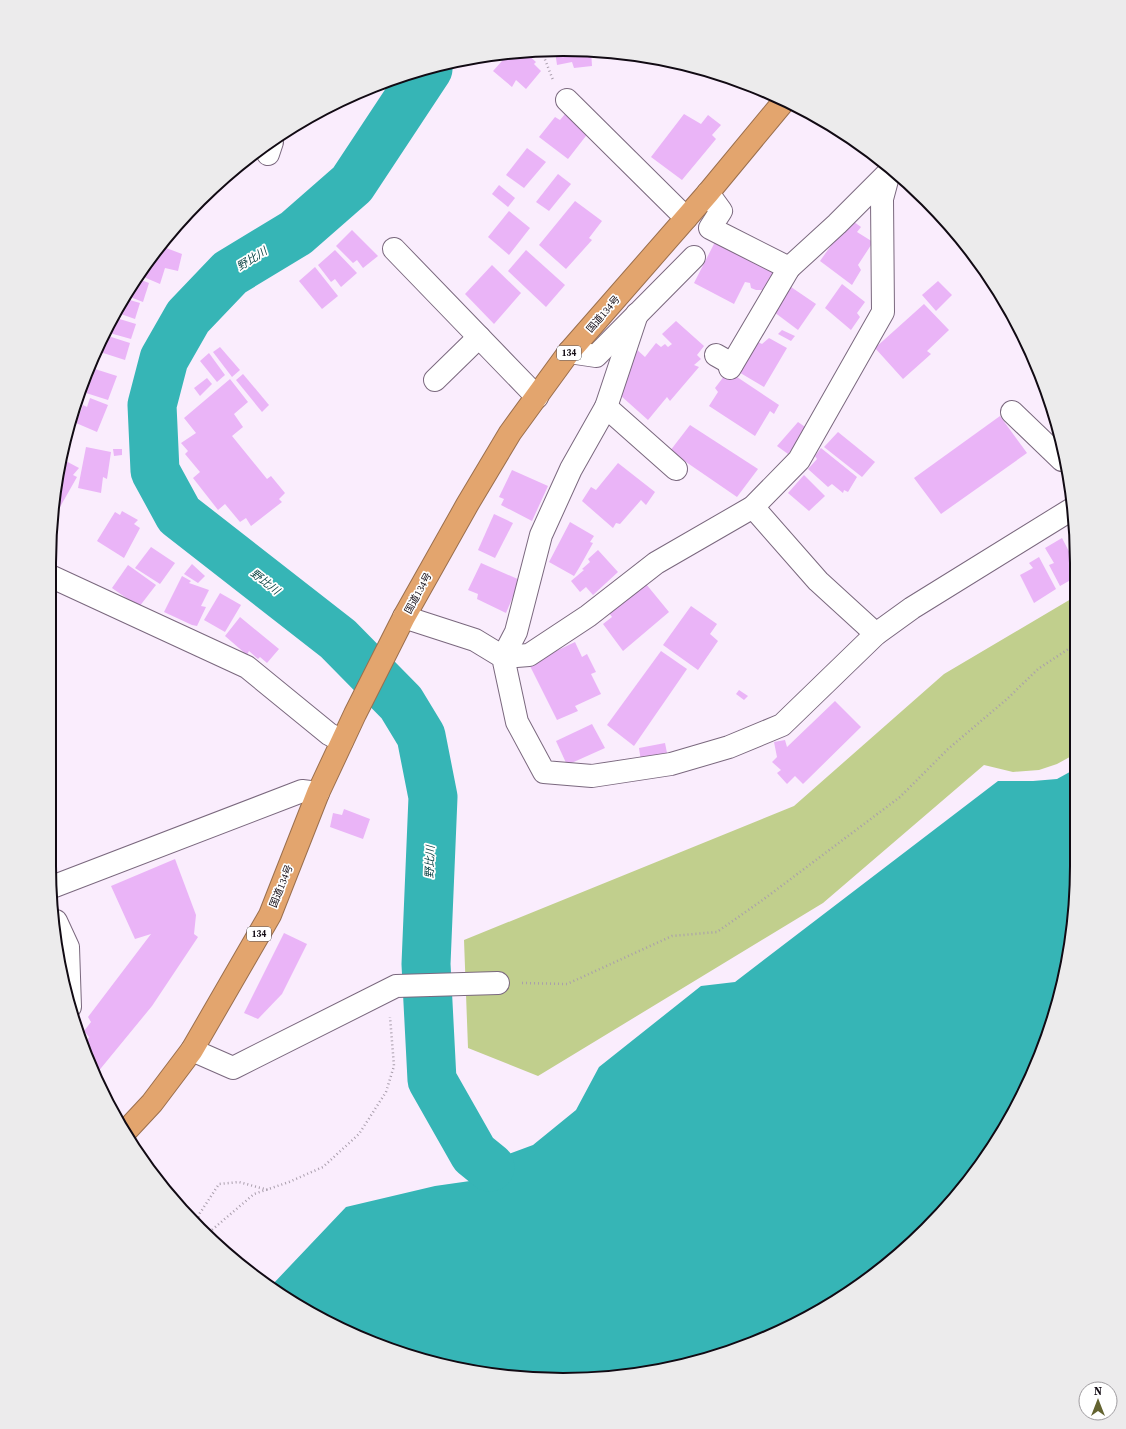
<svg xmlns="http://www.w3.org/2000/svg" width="1126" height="1429" viewBox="0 0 1126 1429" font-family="'Source Serif 4','Noto Sans JP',serif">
<rect width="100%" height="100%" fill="#faedfd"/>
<!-- green -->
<polygon fill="#c1cf8d" points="1076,596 1077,753 1057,764 1039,770 1013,772 984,765 823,903 538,1076 468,1048 464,940 794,806 944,674"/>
<!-- water -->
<polygon fill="#36b5b6" points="1077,768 1077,866 1067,966 1038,1063 990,1152 926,1230 820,1311 696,1362 563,1380 430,1363 306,1311 272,1285 346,1207 435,1186 470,1181 506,1155 533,1145 576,1110 599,1067 701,986 735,982 998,781 1033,781 1057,779"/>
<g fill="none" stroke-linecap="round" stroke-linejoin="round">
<!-- river -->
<polyline stroke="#36b5b6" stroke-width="49" points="428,69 352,184 296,233 230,273 188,317 164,359 152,405 155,471 179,515 338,639 401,703 421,736 433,797 426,964 432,1080 474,1154 490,1167"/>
</g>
<!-- building -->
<g fill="#eab4f7">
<polygon points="591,50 592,66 574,68 572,62 557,65 555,51"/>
<polygon points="525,52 536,62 534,64 541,71 526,89 516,80 512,87 493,71 502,61 495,56 497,53"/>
<polygon points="565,114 589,132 568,159 539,137 555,117 560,120"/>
<polygon points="684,114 701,124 708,115 721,125 712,135 716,139 682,180 651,157"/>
<polygon points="527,148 546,162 524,188 506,175"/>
<polygon points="558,174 571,184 549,211 536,202"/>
<polygon points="499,185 515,198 508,207 492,194"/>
<polygon points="575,201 602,221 589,238 592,240 566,269 539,245"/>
<polygon points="509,211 530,228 509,255 488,237"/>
<polygon points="850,219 861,227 857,232 873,242 858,265 861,270 852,285 820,261"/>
<polygon points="352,230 378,256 363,268 357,260 353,263 336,246"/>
<polygon points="715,242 775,272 766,290 756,290 751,288 750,283 745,282 734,304 694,283"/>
<polygon points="162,243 161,246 182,254 178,271 165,268 160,284 139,275 155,250"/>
<polygon points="335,250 357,273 341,287 335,279 331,282 318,265"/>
<polygon points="526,250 565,285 546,307 508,271"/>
<polygon points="492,265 521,293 494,324 465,294"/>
<polygon points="315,267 338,296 322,309 299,281"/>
<polygon points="136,278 149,283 143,302 125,295"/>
<polygon points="938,281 952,295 936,311 922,295"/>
<polygon points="842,284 865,302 857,313 860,317 851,330 825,308"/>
<polygon points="791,287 816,304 798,330 774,312"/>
<polygon points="123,298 140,303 135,319 115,312"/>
<polygon points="924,304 949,330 927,351 931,354 903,379 875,348"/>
<polygon points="113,317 136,324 131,339 106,332"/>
<polygon points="676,321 704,346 697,355 701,359 694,365 699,367 670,401 667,397 648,420 620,395 623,392 620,388 635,348 645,357 656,343 661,347 665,344 668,347 672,344 662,334"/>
<polygon points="782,330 795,336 791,341 778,334"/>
<polygon points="105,335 130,343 125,360 97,351"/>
<polygon points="769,338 787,348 764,387 737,371 754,340 762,344"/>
<polygon points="220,347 240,370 232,377 213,352"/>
<polygon points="209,353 225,375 217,382 200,361"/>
<polygon points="95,369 117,376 108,400 86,393"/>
<polygon points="728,371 779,405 774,414 770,411 755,436 709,406 718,392 715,388"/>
<polygon points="243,374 269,405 262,412 236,380"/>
<polygon points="207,378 212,384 200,396 194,388"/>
<polygon points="230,379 248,402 234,414 243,427 232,436 267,479 271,476 285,493 279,499 282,502 251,526 246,518 240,522 225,504 218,510 193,478 200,472 185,454 188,451 181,443 196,433 184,418"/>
<polygon points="90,398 108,405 97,432 76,423 83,405 87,407"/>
<polygon points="1000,416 1027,453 941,514 914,478"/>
<polygon points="798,422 808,429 788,454 777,446"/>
<polygon points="690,425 758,469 737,497 670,451"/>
<polygon points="838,432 875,462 862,477 824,447"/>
<polygon points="86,447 111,452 107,479 103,477 101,493 78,488"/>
<polygon points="821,448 857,477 848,492 844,490 843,493 832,484 828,487 808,469 817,459 815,456"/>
<polygon points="113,449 122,449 122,455 114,456"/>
<polygon points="64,460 79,468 73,475 77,477 60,507 55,504"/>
<polygon points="618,463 655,492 646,505 641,500 620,524 616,523 613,528 582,501 591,487 596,490"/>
<polygon points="512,470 548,486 532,521 501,505 504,499 499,497"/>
<polygon points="804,475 825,496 809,511 788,493"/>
<polygon points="122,511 138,520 134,524 140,528 124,558 97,541 115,512 120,515"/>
<polygon points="494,514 513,523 495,558 478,550"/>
<polygon points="570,522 594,536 590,542 593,543 579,568 574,576 549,562"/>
<polygon points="1062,538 1076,565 1076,577 1060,586 1049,565 1054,563 1045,548"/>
<polygon points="151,547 175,563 160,584 135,568"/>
<polygon points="598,550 618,572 593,595 586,587 580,592 571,581 584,570 582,569 590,562 588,559"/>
<polygon points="1039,557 1056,589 1034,603 1020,575 1033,568 1029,563"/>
<polygon points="481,563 520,580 506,613 477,599 478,594 468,590"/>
<polygon points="192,564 205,576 198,583 184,574"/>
<polygon points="128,565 156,585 139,607 112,588"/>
<polygon points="182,576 191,581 189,583 209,590 201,606 206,607 197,626 192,625 164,612"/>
<polygon points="646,584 669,612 623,651 603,624 612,617 609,613"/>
<polygon points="220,593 241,605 225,632 204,620"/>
<polygon points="691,606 717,624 710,634 718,641 698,670 663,645"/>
<polygon points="240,617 279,649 267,663 260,657 258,659 249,651 247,655 225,636"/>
<polygon points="575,642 582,657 587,654 596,672 591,674 601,694 575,706 578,711 557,720 529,664"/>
<polygon points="661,651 687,669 634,746 607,725"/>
<polygon points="739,690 748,696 744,700 736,694"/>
<polygon points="835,701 861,727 803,784 795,776 787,784 777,773 781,770 772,762 777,757 774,742 785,740 787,747"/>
<polygon points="592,724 605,748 567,765 556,741"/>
<polygon points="665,743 667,753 641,761 639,748"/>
<polygon points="344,809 370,819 363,839 330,827 333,813 342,815"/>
<polygon points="175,859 196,915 194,934 198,937 152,1006 97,1073 85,1044 89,1037 84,1031 91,1022 88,1017 151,934 135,939 111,886"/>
<polygon points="284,933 307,944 282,994 258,1019 244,1013"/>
</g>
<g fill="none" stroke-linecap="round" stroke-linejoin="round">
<defs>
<g id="minor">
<polyline points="567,100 686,218"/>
<polyline points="268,154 272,142"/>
<polyline points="708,193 721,211 710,228 789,268"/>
<polyline points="394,249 537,397"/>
<polyline points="569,352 596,356 694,257"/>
<polyline points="716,355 732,364"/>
<polyline points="730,368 789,268 837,224 889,172"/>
<polyline points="435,380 479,337"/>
<polyline points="606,407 676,469"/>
<polyline points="1012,412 1062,460"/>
<polyline points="753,507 818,581 876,634"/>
<polyline points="50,576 247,667 329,734 342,741"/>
<polyline points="404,617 475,640 503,657 517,722 544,772 592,776 671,764 729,747 782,725 876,634 912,608 1072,509"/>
<polyline points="503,657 529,655 588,616 656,563 753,507 799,460 883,312 882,199 890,169"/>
<polyline points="503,657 516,632 541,535 571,469 606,407 637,314"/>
<polyline points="52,887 302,791 318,793"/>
<polyline points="56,921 68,947 70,1007"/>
<polyline points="192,1050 233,1068 396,986 498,983"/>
</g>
<polyline id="highway" points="125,1132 152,1103 192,1050 270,915 318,793 355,714 404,617 467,505 510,433 569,352 708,193 785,100"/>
</defs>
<!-- minor casing -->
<use href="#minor" stroke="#7a687e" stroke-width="24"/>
<!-- highway casing -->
<use href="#highway" stroke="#9a6f4e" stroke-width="24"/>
<!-- path -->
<g stroke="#a99eac" stroke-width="2.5" stroke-dasharray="1 3" stroke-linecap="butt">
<polyline points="542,52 553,80"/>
<polyline points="522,983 567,984 672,936 717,932 764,899 900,797 948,749 1007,699 1038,669 1076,644"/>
<polyline points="196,1225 200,1213 219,1184 239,1182 268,1190"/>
<polyline points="206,1235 254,1194 289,1182 323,1167 359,1134 386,1092 394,1066 390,1017"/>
</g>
<!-- minor -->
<use href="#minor" stroke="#fff" stroke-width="22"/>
<!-- highway -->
<use href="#highway" stroke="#e3a56e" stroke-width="22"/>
</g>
<g text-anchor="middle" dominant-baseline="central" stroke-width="3.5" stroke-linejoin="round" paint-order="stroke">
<!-- shield labels -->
<g fill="#fff" stroke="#58545a" stroke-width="1">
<rect x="557" y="346" width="24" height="14" rx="3"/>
<rect x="247" y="927" width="24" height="14" rx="3"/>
</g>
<g font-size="9" font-weight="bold" fill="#110a13">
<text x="569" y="353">134</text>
<text x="259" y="934">134</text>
</g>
<!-- street labels -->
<g font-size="10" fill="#110a13" stroke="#fff">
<text transform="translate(603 314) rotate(-49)">国道134号</text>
<text transform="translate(418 593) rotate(-61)">国道134号</text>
<text transform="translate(281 886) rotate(-68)">国道134号</text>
</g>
<!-- water labels -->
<g font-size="11" font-style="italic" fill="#0f4647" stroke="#fff">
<text transform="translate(252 259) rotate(-32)">野比川</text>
<text transform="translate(265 582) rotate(38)">野比川</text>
<text transform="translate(430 862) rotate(-88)">野比川</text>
</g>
</g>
<!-- crop -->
<path d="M0 0H1126V1429H0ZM563 56H563A507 507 0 0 1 1070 563V866A507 507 0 0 1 563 1373H563A507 507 0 0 1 56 866V563A507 507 0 0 1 563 56Z" fill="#ecebec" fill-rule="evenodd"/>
<path fill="none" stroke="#110a13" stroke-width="2" d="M563 56H563A507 507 0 0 1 1070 563V866A507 507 0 0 1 563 1373H563A507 507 0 0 1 56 866V563A507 507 0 0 1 563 56Z"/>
<!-- north arrow -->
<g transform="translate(1098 1401)"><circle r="19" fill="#ffffff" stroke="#a09da1"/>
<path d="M0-3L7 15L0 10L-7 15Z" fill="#636330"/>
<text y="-6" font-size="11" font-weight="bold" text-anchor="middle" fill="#110a13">N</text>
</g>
</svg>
